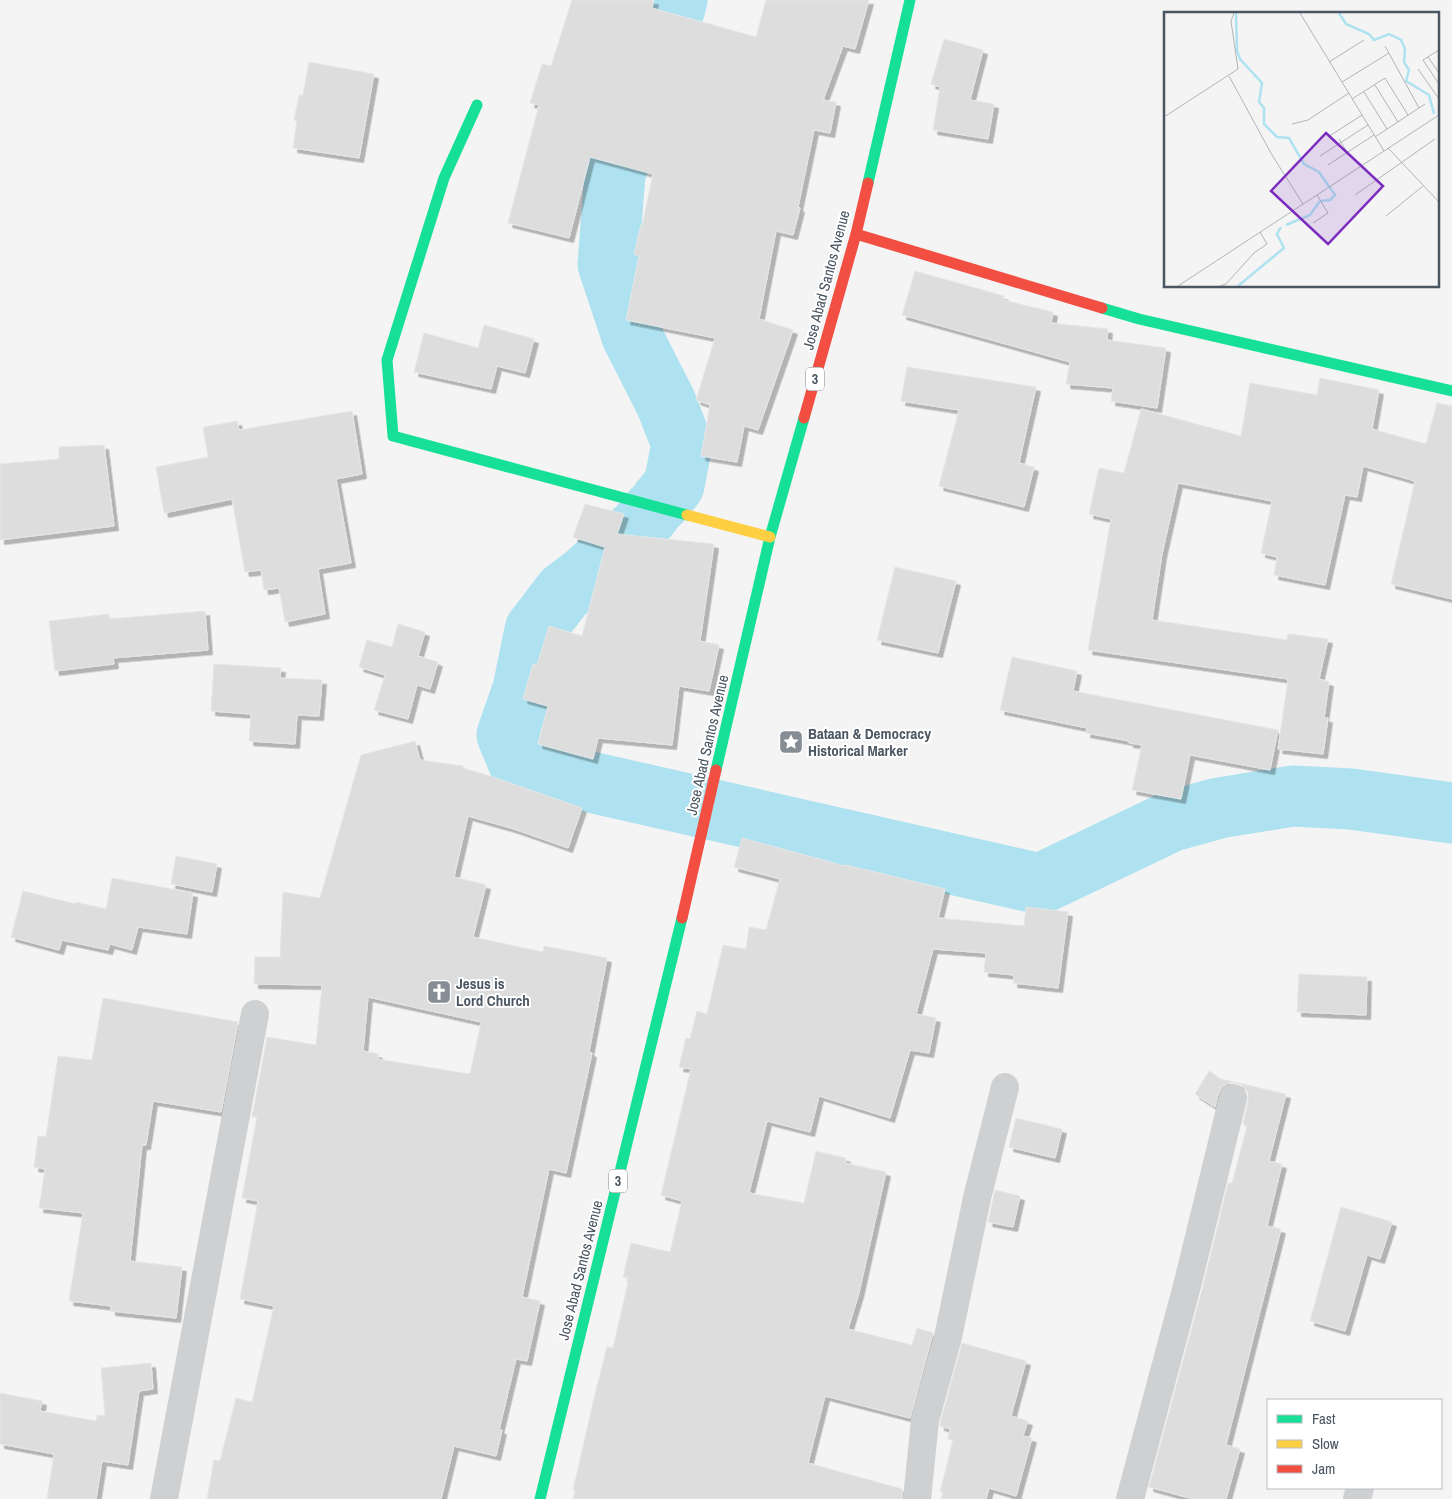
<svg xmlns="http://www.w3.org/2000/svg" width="1452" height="1499" viewBox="0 0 1452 1499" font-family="'Archivo Narrow',sans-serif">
<defs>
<filter id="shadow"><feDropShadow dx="4.5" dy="4.5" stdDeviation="0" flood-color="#0004"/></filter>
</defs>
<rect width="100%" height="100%" fill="#f4f4f4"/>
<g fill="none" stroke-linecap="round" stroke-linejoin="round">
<!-- river -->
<g stroke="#aee2f0" stroke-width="61">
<polyline points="660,502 674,485 682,444 666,403 632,336 608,264 615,174 633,120 674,11 677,0"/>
<polyline points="652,511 639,527 584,577 564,592 535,630 523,689 507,735 520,766 1040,884 1172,821 1219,808 1293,796 1351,799 1452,813"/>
</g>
</g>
<!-- building -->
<g fill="#ddddde" stroke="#e5e6e7" fill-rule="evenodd" filter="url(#shadow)">
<polygon points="572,0 654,0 652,8 756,37 766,0 869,0 855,49 843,46 823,100 836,102 830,133 814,130 798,207 800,208 793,235 776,231 759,319 793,330 758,430 744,426 737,462 701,456 710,405 696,400 715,338 626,320 639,256 634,254 641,225 642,226 653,174 590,157 569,238 508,223 539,105 530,103 542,64 551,66"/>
<polygon points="944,39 983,50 970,100 994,104 988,139 933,130 940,87 931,84"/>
<polygon points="309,62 374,74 359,158 293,148 297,121 294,120 299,95 303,95"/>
<polygon points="915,271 1004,296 1003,300 1053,312 1051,323 1108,329 1107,340 1166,348 1157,408 1111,401 1113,388 1066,384 1070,362 902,315"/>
<polygon points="484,325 534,339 525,373 497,366 491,389 414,372 424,333 478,348"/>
<polygon points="907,367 1036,387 1019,463 1034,467 1024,507 939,486 959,410 901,401"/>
<polygon points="1320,378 1379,390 1372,429 1426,444 1437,403 1452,406 1452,599 1391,584 1415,481 1363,466 1357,497 1345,495 1325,585 1274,575 1277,557 1261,553 1272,501 1178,483 1162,554 1152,620 1287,640 1288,634 1328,639 1319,679 1329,682 1324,718 1328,718 1323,754 1278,749 1288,679 1088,650 1111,519 1089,514 1099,468 1124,473 1141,409 1241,436 1250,383 1317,395"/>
<polygon points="352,411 362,474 336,479 351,563 318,569 325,614 285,622 279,588 264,590 261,570 245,572 232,499 164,513 156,467 208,457 203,427 237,421 239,430"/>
<polygon points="104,445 114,526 0,540 0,464 59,459 59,447"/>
<polygon points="585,504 624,514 617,534 714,544 700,641 719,645 709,691 679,686 672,745 598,738 593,759 538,744 548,706 523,699 533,664 537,665 549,626 582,636 605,547 573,537"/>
<polygon points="895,567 956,581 938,653 877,640"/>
<polygon points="205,611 208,650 113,658 114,664 55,671 49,621 109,614 109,619"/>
<polygon points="398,624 425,632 418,656 438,662 430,689 417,685 408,719 374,710 385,675 359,667 367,640 392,647"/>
<polygon points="1012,657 1077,671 1073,691 1278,730 1270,770 1190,755 1181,799 1132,790 1142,745 1129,743 1129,741 1086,733 1087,728 1000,710"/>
<polygon points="214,664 281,668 280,678 322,680 319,716 297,715 295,744 249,741 251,714 211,711"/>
<path d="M415,741L420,760L463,766V768L490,776L582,808L568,848L514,829L468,816L454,877L486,885L473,937L543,952L544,946L607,958L589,1052L592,1053L566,1173L549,1169L522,1297L540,1301L527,1361L516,1359L499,1430H502L496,1456L454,1446L441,1499H207L214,1460L220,1461L236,1398L252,1402L274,1306L240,1299L258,1201L242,1198L257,1117H252L267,1037L316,1045L322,985L254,984L255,957H280L283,892L320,898L361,755ZM368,997L481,1022L470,1074L377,1059L378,1054L363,1051Z"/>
<polygon points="742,838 845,866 846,865 945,889 938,918 1024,926 1026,907 1068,912 1058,988 1013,983 1014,975 984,972 986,953 933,949 916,1014 936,1018 929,1053 910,1050 890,1118 819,1096 810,1132 767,1121 749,1193 804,1203 816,1151 846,1158 845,1163 886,1172 859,1293 848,1329 912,1345 917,1328 933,1333 910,1418 825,1396 808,1463 902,1489 902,1499 573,1499 575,1491 573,1490 595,1394 607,1347 613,1348 629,1278 623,1277 631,1243 670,1252 682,1201 661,1195 691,1069 679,1067 686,1038 690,1039 697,1011 707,1014 723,945 746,949 749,927 766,930 780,879 734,867"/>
<polygon points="176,856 217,864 212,892 171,884"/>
<polygon points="112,878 193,893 187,934 138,927 132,950 110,944 108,950 62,940 59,950 11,937 23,891 76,904 76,902 106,909"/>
<polygon points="1299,974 1367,977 1366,1015 1297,1012"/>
<polygon points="103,998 238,1022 221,1112 153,1101 146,1145 142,1145 130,1261 182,1267 176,1318 111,1311 111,1306 69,1301 83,1213 39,1208 45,1169 34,1167 38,1136 46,1137 58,1056 92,1060"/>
<polygon points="1209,1071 1221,1079 1286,1094 1269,1161 1282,1164 1267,1226 1281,1229 1226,1445 1240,1449 1226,1499 1193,1499 1149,1487 1203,1286 1228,1183 1232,1183 1247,1127 1243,1124 1248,1101 1248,1093 1243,1086 1237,1083 1229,1083 1222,1087 1218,1094 1215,1107 1195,1094"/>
<polygon points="1016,1118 1062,1129 1055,1158 1009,1147"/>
<polygon points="995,1190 1020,1196 1013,1227 988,1222"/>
<polygon points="1341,1207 1392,1222 1380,1259 1367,1255 1345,1331 1310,1321"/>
<polygon points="962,1343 1026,1361 1011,1416 1028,1421 1023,1436 1032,1438 1016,1496 989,1488 986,1499 941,1499 943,1492 940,1492 953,1440 948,1439 950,1429 940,1426 940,1423"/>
<polygon points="151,1363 153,1389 139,1391 128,1465 102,1461 96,1499 47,1499 54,1454 0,1444 0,1393 42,1401 40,1411 96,1421 97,1415 105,1416 101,1368"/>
</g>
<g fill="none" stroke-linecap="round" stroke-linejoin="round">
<!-- street -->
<g stroke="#ced0d2" stroke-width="28">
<polyline points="164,1499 255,1014"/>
<polyline points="917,1499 925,1420 948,1337 977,1198 1005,1087"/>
<polyline points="1130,1499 1188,1282 1233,1098"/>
<polyline points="1357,1499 1360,1488"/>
</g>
<!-- fast -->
<g stroke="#16e098" stroke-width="11">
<polyline points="477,105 444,178 387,360 393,436 687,515"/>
<polyline points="868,183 910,0"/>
<polyline points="1102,308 1139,319 1452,391"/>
<polyline points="716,770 770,537 804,418"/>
<polyline points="540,1499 682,918"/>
</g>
<!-- slow -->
<polyline stroke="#ffcf43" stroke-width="11" points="687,515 770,537"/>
<!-- jam -->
<g stroke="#f24e42" stroke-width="11">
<polyline points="856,234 1102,308"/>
<polyline points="804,418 856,234 868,183"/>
<polyline points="682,918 716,770"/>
</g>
</g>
<!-- icons -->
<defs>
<symbol id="sight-square" viewBox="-11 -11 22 22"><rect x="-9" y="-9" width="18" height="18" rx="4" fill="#868d94" stroke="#fff"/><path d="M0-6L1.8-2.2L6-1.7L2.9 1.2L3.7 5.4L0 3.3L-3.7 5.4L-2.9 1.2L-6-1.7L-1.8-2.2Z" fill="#fff"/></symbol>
<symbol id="church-square" viewBox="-11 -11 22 22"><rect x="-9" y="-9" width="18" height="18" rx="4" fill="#868d94" stroke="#fff"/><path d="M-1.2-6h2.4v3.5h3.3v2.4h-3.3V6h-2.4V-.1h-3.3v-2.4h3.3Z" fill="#fff"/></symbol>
</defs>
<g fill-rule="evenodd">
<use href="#sight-square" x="777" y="728" width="28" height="28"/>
<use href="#church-square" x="425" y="978" width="28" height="28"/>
</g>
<g text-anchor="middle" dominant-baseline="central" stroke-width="4" stroke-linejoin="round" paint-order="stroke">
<!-- shield labels -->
<g fill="#fff" stroke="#808990" stroke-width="1">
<rect x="806" y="367.5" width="18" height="23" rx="4"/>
<rect x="609" y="1169.5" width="18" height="23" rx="4"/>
</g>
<g font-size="14" font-weight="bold" fill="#4a5661">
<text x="815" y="379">3</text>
<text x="618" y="1181">3</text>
</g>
<!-- street labels -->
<g font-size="15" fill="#4a5661" stroke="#fff">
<text transform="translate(826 280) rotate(-75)">Jose Abad Santos Avenue</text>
<text transform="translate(707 745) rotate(-77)">Jose Abad Santos Avenue</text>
<text transform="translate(580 1270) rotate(-76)">Jose Abad Santos Avenue</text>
</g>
<!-- poi labels -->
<g font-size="15" font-weight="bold" fill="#4a5661" stroke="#fff" text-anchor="start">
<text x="808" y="733">Bataan &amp; Democracy<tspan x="808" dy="17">Historical Marker</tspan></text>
<text x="456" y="983">Jesus is<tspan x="456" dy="17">Lord Church</tspan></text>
</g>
</g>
<!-- overview -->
<g transform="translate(1164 12)">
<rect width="275" height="275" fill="#f4f4f4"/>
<path fill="none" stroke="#aee2f0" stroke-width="2.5" d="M72,1L73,39L76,47L98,71L95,90L100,96V112L113,125L125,126L140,152L155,160L171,183L166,188L157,189M175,1L182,12L205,22L210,28L225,22L237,28L241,37L240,50L245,58L242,69L265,83L270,102M122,213L146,203L156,189M74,274L120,236L113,222L117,215"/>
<path fill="none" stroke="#b0b5b9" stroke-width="1" d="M136,1L220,139M221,34L255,96M275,38L259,48L275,72M264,45L275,61M165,50L200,28M254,57L275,87M65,64L108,143L139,192M178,70L225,41M211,73L234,110M200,80L223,117M188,87L221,66L244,103M0,105L74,57L67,9L70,1M128,112L144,108L185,81M164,125L198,103M211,125L261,92M175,127L183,140M224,136L275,190M156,144L204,113M164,153L210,123M191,183L271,127M222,204L259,174M149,211L164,201L153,183M14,274L275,103M56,274L62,272L90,241L103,232L96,220"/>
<path fill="#7b2cbf" fill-opacity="0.15" stroke="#7b2cbf" stroke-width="2.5" d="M162,121L219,174L164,232L107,179Z"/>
<rect width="275" height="275" fill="none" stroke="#4a5661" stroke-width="2.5"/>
</g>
<!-- legend -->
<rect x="1267" y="1399" width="175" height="90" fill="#ffffff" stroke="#b7bbc0"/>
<rect x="1277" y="1415" width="25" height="8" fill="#16e098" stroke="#b7bbc0"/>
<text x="1312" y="1424" font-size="15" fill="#4a5661">Fast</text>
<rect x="1277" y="1440" width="25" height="8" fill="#ffcf43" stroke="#b7bbc0"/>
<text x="1312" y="1449" font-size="15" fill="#4a5661">Slow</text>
<rect x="1277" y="1465" width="25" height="8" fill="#f24e42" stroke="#b7bbc0"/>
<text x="1312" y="1474" font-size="15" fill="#4a5661">Jam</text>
</svg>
